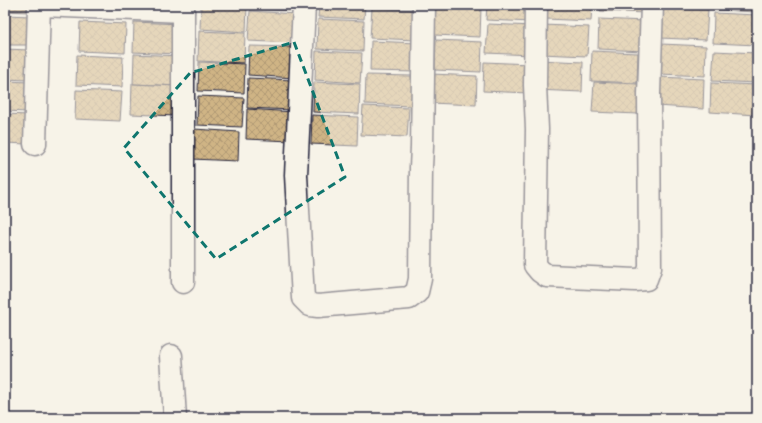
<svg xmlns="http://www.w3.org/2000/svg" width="762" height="423" viewBox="0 0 762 423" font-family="Sriracha,sans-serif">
<defs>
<pattern id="building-cross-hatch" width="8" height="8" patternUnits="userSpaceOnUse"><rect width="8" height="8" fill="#cfb485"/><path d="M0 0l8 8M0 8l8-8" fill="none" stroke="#b19a74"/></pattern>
</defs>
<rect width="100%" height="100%" fill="#f7f3e8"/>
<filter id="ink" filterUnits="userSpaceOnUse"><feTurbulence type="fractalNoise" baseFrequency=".025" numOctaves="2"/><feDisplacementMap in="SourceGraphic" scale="8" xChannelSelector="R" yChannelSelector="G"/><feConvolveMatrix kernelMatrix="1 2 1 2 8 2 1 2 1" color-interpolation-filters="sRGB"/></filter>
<g filter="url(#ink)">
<!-- building -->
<g fill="url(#building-cross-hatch)" stroke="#22223b">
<polygon points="5,5 29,5 29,12 5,11"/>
<polygon points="201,5 247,5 246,32 200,29"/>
<polygon points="250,5 296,5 296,11 250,9"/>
<polygon points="319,5 365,5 364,19 318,17"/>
<polygon points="372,5 417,5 417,8"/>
<polygon points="487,5 533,5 532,22 486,20"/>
<polygon points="546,5 592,5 591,21 546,19"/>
<polygon points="600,5 646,5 646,13 600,11"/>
<polygon points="674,5 710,5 710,7"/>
<polygon points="716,5 757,5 757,12 716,10"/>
<polygon points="435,6 481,8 480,37 434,35"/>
<polygon points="372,8 418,10 416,40 370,38"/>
<polygon points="662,8 708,10 706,40 660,38"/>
<polygon points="250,11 296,14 294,43 248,41"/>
<polygon points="714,13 757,15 757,45 713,43"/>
<polygon points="5,15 31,16 29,45 5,45"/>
<polygon points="318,19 364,21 363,51 317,49"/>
<polygon points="599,19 645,21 644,51 598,49"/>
<polygon points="80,22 126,24 125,53 79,51"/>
<polygon points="134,22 180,24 178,54 133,52"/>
<polygon points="488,24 533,26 532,55 486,53"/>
<polygon points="543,25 589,27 587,56 541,54"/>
<polygon points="199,31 245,33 244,63 198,61"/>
<polygon points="436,40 482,42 481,72 435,70"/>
<polygon points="371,41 417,43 416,72 370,71"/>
<polygon points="661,44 706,46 705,76 660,74"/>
<polygon points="249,46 295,47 294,78 248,75"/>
<polygon points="5,49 29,50 28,80 5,79"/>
<polygon points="316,51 362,53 360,83 315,80"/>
<polygon points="592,51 638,53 637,83 591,81"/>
<polygon points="714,51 757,53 757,83 712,81"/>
<polygon points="134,54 180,56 179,86 133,84"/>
<polygon points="77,55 123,57 122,87 76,85"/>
<polygon points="538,60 583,62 582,92 536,90"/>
<polygon points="199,62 245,64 244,93 198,91"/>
<polygon points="484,62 530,64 529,93 483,91"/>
<polygon points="431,74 477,76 476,105 430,103"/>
<polygon points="366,75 412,76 411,106 365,104"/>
<polygon points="658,77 704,79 703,109 657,106"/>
<polygon points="248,78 294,80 293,110 247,108"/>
<polygon points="5,81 29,82 28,112 5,111"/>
<polygon points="314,82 360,84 359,114 313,112"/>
<polygon points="594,82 639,84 638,114 592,112"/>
<polygon points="711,83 757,85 756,115 710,112"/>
<polygon points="132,84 178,86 176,116 131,114"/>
<polygon points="76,90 122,92 120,121 75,119"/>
<polygon points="198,96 244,98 242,127 197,125"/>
<polygon points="363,106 409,108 407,137 361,135"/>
<polygon points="247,109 293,112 291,141 246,139"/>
<polygon points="5,114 28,115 27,144 5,143"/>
<polygon points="312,115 358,117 357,146 311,144"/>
<polygon points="194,129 239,132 238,161 192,159"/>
</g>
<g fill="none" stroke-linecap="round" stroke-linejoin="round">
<defs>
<g id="minor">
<polyline points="41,5 183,11"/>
<polyline points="183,5 183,282"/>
<polyline points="304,5 296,175 303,298 310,305 318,306 409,298 417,292 420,279 421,167 422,147 424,5"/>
<polyline points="536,5 535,85 537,129 535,265 540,271 547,276 635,280 646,279 650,268 649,94 652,5"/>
<polyline points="35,144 39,5"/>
<polyline points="171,356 175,418"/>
</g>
</defs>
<!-- minor casing -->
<use href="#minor" stroke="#22223b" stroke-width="25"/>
<!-- minor -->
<use href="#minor" stroke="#f7f3e8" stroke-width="22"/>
</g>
</g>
<!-- marked area -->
<path d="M0 0H762V423H0ZM294,42L345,177L216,259L124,148L190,73Z" fill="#f7f3e8" fill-opacity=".55" fill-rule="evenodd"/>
<path fill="none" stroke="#0f766e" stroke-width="3" stroke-dasharray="8 5" stroke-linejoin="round" d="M294,42L345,177L216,259L124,148L190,73Z"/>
<!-- margin -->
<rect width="762" height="423" fill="none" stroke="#f7f3e8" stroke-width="20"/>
<rect x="10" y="10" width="742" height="403" fill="none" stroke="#22223b" stroke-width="1.5" filter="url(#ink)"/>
</svg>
